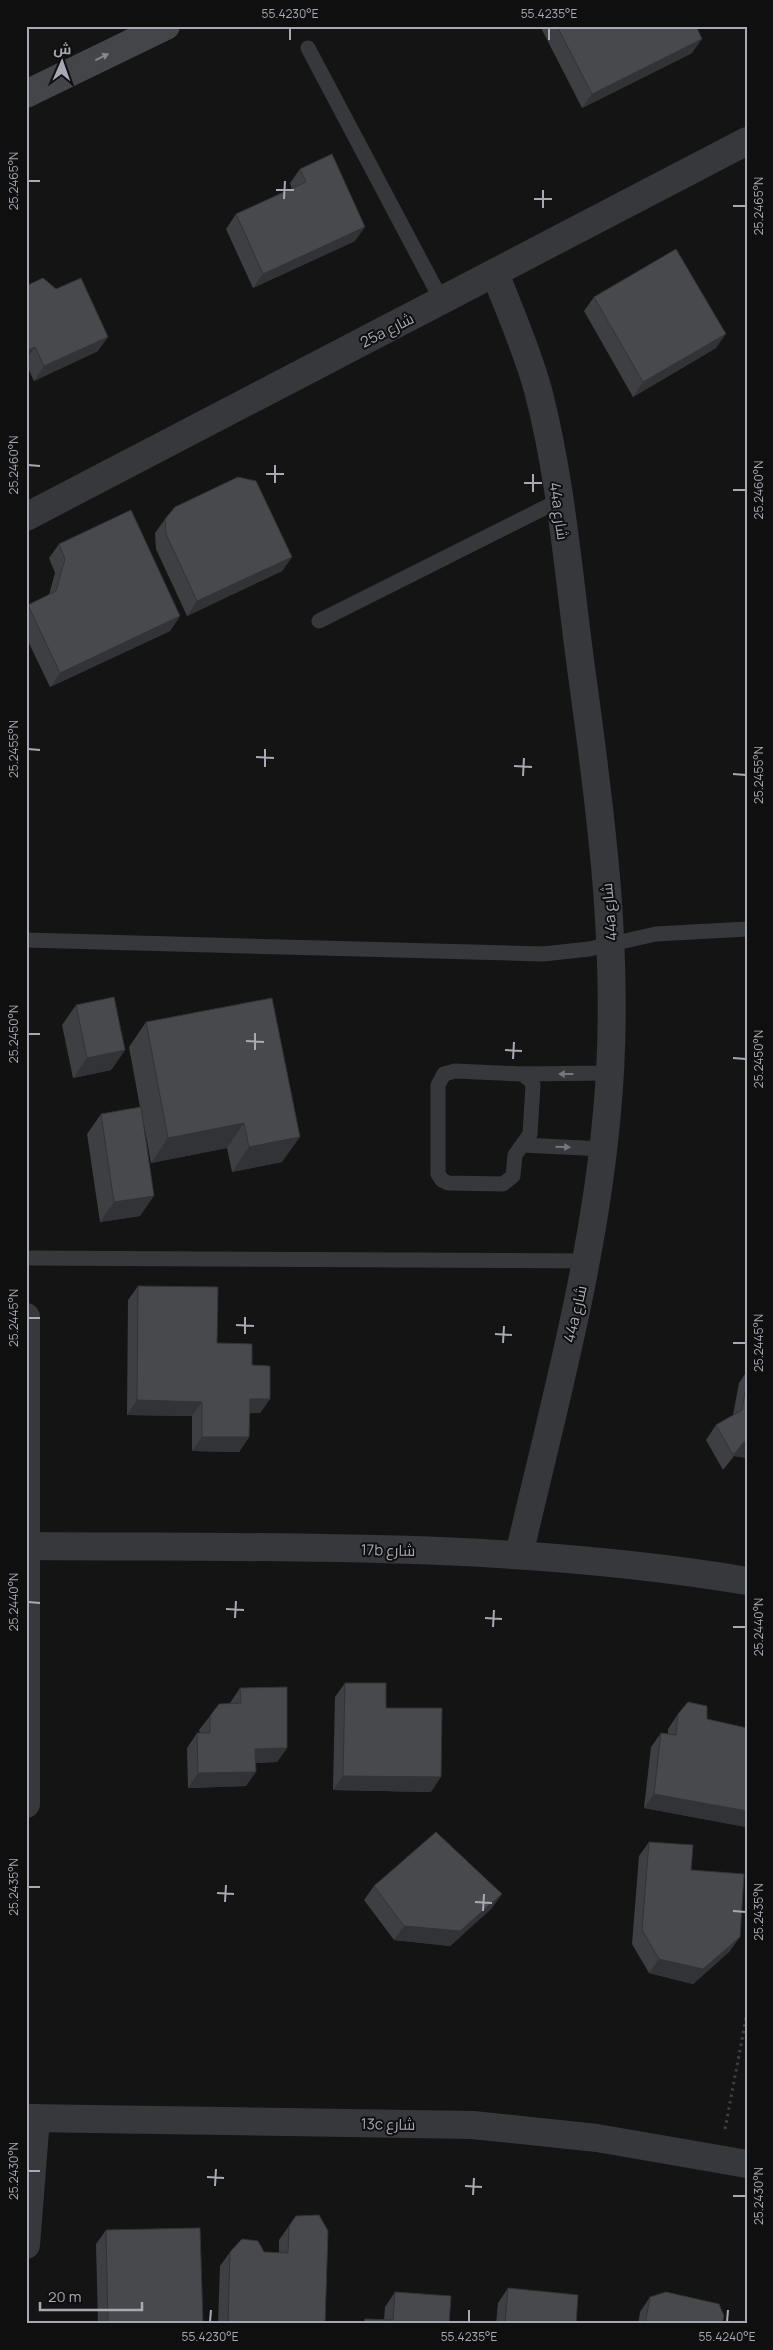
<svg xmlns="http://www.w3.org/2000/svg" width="773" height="2350" viewBox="0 0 773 2350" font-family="Manrope,Cairo,sans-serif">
<rect width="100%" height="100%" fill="#141415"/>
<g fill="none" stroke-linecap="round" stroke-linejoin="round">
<!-- path -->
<polyline stroke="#3d3f43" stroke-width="3" stroke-dasharray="2.5 4" stroke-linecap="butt" points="725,2129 747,2013"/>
<!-- lane -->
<g stroke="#37383c" stroke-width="15">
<polyline points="308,48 442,301"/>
<polyline points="319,621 558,501"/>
<polyline points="26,940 543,954 589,949 656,934 747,929"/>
<polygon points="455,1071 522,1074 530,1080 533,1085 530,1134 515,1155 513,1176 503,1184 448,1183 442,1180 438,1174 438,1085 444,1074"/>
<polyline points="522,1074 610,1073"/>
<polyline points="523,1145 603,1149"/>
<polyline points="26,1258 587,1261"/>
</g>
<!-- street -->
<g stroke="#37383c" stroke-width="28">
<path d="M495,273C510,312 527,350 538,390C562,482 569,581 582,675C602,820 621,965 607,1112C594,1262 553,1408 519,1555"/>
<polyline points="26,517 747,141"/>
<polyline points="26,1317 26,1804"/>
<path d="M28,1546C267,1548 509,1541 747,1581"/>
<polyline points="26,2118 473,2125 597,2138 747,2164"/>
<polyline points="26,2245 36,2118"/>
</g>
<!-- secondary -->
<polyline stroke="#444549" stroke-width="28" points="26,94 166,26"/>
</g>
<!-- wall -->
<g fill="#3e3f42">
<polygon points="540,26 696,26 692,53 582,108"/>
<polygon points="300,169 355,241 253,288 226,229 236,214 292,189 290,183"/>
<polygon points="26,286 98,351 34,381 26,364"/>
<polygon points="594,297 716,348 633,397 584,311"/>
<polygon points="165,519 292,557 282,571 187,616 156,549 155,533"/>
<polygon points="59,544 180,616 170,631 50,687 26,637 26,606 28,605 49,595 55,573 49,558"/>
<polygon points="76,1005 125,1050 111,1070 73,1078 62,1025"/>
<polygon points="146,1022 282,1162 232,1172 227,1148 151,1163 144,1125 140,1216 100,1222 87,1134 101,1114 140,1107 129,1047"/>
<polygon points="138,1286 217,1343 252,1365 270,1399 260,1413 250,1413 249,1437 239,1452 192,1451 192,1416 127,1415 128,1300"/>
<polygon points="747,1371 747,1458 734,1456 723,1470 706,1440 716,1425 733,1415 739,1383"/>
<polygon points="345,1683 386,1708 431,1792 333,1790 335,1697"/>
<polygon points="240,1688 287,1748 277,1762 256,1763 246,1786 188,1788 187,1748 197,1733 200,1733 199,1730 210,1716 230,1703"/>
<polygon points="678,1714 707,1719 746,1827 644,1808 651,1747 661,1733 668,1734 668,1729"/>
<polygon points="649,1842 691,1870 730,1951 693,1984 649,1973 632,1944 639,1856"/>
<polygon points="374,1886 492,1908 450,1946 394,1940 364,1900"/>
<polygon points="296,2216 325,2324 218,2324 220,2266 230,2252 279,2253 279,2240"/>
<polygon points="106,2230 203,2324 98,2324 96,2244"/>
<polygon points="508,2288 576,2324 496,2324 498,2303"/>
<polygon points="395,2292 449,2324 362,2324 365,2319 384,2320 385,2307"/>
<polygon points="650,2297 722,2324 638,2324 640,2312"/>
</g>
<!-- shaded-wall -->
<g fill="#323336">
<polygon points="702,39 692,53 582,108 592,94"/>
<polygon points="365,227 355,241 253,288 263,274"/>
<polygon points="726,334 716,348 633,397 643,382"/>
<polygon points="108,337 98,351 34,381 44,366"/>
<polygon points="35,347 26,359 26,351"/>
<polygon points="292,557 282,571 187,616 197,601"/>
<polygon points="180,616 170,631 50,687 60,673"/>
<polygon points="125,1050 111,1070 73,1078 87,1058"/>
<polygon points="244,1123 227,1148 151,1163 168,1138"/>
<polygon points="300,1137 282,1162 232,1172 249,1147"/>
<polygon points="154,1196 140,1216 100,1222 114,1202"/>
<polygon points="250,1399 270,1399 260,1413 240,1413"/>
<polygon points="137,1400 202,1402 192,1416 127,1415"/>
<polygon points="202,1437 249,1437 239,1452 192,1451"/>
<polygon points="744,1442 747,1442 747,1458 734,1456 723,1470"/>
<polygon points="287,1748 277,1762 245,1763 255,1749"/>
<polygon points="256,1772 246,1786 188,1788 198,1773"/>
<polygon points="343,1776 441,1777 431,1792 333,1790"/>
<polygon points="654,1794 747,1811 747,1826 746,1827 644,1808"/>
<polygon points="502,1894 492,1908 450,1946 394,1940 404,1926"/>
<polygon points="740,1937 730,1951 693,1984 649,1973 659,1959"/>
</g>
<!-- building -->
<g fill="#48494d" stroke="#323336">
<polygon points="557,26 696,26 702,39 592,94"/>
<polygon points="332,154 365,227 263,274 236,214 306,182 300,169"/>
<polygon points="676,249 726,334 643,382 594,297"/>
<polygon points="43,278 56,289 81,278 108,337 44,366 35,347 26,351 26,286"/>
<polygon points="238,477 256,481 292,557 197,601 166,534 165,519 175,507"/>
<polygon points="131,510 180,616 60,673 28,605 56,591 65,559 59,544"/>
<polygon points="114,997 125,1050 87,1058 76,1005"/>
<polygon points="272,998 300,1137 249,1147 244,1123 168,1138 146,1022"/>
<polygon points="141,1107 154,1196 114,1202 101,1114"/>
<polygon points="138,1286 218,1287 217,1343 252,1344 252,1365 270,1366 270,1399 250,1399 249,1437 202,1437 202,1402 137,1400"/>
<polygon points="747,1380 747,1442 744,1442 733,1455 716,1425 742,1410"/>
<polygon points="345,1683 386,1683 386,1708 442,1708 441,1777 343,1776"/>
<polygon points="287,1687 287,1748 255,1749 256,1772 198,1773 197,1733 210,1733 210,1716 219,1704 241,1703 240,1688"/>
<polygon points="688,1702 707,1706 707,1719 747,1728 747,1811 654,1794 661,1733 676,1735 678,1714"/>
<polygon points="436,1832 502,1894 460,1931 404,1926 374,1886"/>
<polygon points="649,1842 693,1845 691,1870 744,1874 740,1937 703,1969 659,1959 642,1930"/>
<polygon points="319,2215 328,2231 325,2324 228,2324 230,2252 242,2239 258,2241 264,2252 288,2253 289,2226 296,2216"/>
<polygon points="200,2228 203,2324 108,2324 106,2230"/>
<polygon points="508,2288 578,2295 576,2324 505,2324"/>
<polygon points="395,2292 451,2296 449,2324 364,2324 365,2319 393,2320"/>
<polygon points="666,2292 719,2304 724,2316 722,2324 645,2324 650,2297"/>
</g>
<!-- one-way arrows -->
<defs><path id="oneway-solid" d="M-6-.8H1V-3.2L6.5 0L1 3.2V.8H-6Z" transform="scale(1.25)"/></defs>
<use fill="#84878f" href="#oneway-solid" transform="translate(102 57) rotate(-26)"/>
<g fill="#75777e">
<use href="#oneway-solid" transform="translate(566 1074) rotate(180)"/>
<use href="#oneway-solid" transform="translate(563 1147) rotate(2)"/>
</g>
<!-- ticks -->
<path fill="none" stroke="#a7aab4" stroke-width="2" d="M290,40V28M549,40V28M28,181H40M276,190H294M284,199L285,181M534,199H552M733,206H746M543,208V190M28,465L40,466M266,474H284M275,483V465M524,483H542M733,490H746M533,492V474M28,749L40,750M256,757L274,758M514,766L532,767M265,767V749M733,774L746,775M523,776L524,758M28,1034H40M246,1041L264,1042M255,1050V1033M505,1050L522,1051M733,1058L746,1059M513,1059L514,1042M28,1318H40M236,1325L254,1326M245,1334V1317M495,1334L512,1335M503,1343L504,1326M733,1343H746M28,1602L40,1603M226,1609L244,1610M235,1618L236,1601M485,1618L502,1619M493,1627L494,1610M733,1627H746M28,1887H40M217,1893L234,1894M225,1902L226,1885M475,1902L492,1903M483,1911L484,1894M733,1911L746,1912M28,2171H40M207,2177L224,2178M215,2186L216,2169M465,2186L482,2187M473,2195L474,2178M733,2196H746M210,2322L211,2310M469,2322V2310M727,2322L728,2310"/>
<g text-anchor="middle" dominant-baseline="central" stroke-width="4" stroke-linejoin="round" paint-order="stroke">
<!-- street labels -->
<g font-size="15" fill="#a7aab4" stroke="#0f0f10">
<text transform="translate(387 330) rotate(-27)">25a شارع</text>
<text transform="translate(559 511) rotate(82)">44a شارع</text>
<text transform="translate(609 912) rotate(-95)">44a شارع</text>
<text transform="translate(575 1314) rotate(-77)">44a شارع</text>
<text transform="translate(388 1550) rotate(1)">17b شارع</text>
<text transform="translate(388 2124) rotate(1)">13c شارع</text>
</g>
</g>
<!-- border -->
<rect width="773" height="2350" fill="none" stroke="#0f0f10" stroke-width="55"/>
<!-- north arrow -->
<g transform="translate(62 62) rotate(2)" stroke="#0f0f10" stroke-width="4" paint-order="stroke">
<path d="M0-4L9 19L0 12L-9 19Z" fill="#a7aab4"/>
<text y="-8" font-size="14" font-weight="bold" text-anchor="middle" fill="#a7aab4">ش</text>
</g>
<!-- scale -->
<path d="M40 2302v8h102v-8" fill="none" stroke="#a7aab4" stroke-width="2.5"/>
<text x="48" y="2302" font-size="15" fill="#a7aab4" stroke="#0f0f10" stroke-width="4" paint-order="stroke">20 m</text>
<rect x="28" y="28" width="718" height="2294" fill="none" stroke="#a7aab4" stroke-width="2"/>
<g font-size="12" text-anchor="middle" fill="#a7aab4">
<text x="290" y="18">55.4230°E</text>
<text x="549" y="18">55.4235°E</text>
<text transform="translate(14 181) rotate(-90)" y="4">25.2465°N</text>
<text transform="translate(759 206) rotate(-90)" y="4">25.2465°N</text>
<text transform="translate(14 465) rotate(-90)" y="4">25.2460°N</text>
<text transform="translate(759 490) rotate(-90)" y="4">25.2460°N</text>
<text transform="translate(14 749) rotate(-90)" y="4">25.2455°N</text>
<text transform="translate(759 775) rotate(-90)" y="4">25.2455°N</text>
<text transform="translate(14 1034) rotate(-90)" y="4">25.2450°N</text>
<text transform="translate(759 1059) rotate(-90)" y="4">25.2450°N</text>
<text transform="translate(14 1318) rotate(-90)" y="4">25.2445°N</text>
<text transform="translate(759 1343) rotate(-90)" y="4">25.2445°N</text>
<text transform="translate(14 1602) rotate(-90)" y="4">25.2440°N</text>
<text transform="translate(759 1627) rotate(-90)" y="4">25.2440°N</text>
<text transform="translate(14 1887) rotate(-90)" y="4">25.2435°N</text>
<text transform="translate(759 1912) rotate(-90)" y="4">25.2435°N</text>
<text transform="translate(14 2171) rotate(-90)" y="4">25.2430°N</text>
<text transform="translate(759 2196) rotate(-90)" y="4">25.2430°N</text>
<text x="210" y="2341">55.4230°E</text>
<text x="469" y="2341">55.4235°E</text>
<text x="727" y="2341">55.4240°E</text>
</g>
</svg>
